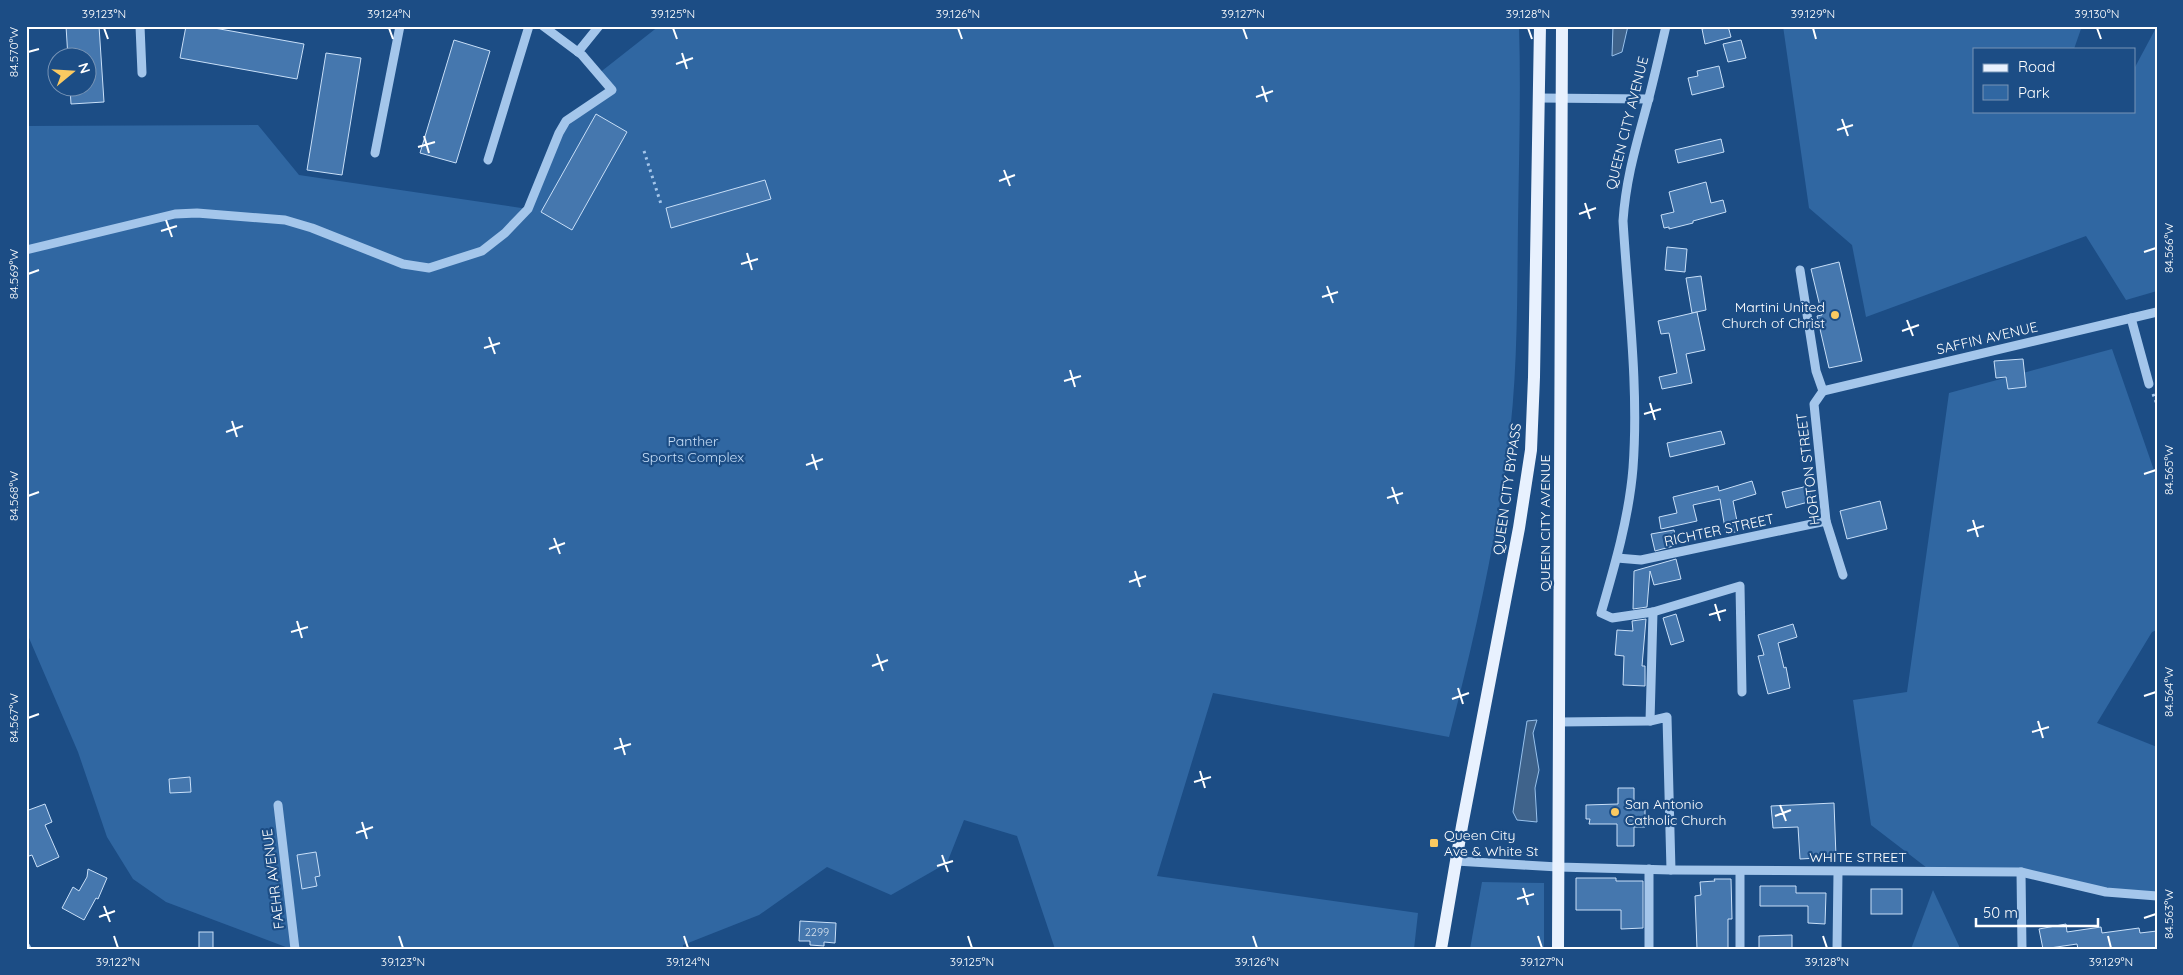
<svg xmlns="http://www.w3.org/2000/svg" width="2183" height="975" viewBox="0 0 2183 975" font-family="Quicksand,sans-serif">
<rect width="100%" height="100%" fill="#1c4d85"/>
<!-- green -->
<g fill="#3067a2">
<path d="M659,26H1519C1521,92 1519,157 1518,223C1517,301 1518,379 1507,456C1494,551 1473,644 1449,737L1213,693L1157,876L1418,913L1414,949H1055L1017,836L964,820L947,863L891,895L827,867L759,915L683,945V949H291L166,902L133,879L107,837L78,752L26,631V126L258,125L299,175L528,209L559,133L612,90L598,74Z"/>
<polygon points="1783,26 2082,26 2074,49 1974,49 1974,111 2134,111 2134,69 2157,26 2157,291 2126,300 2086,236 1866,317 1852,245 1809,208"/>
<polygon points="2112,349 2157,479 2157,630 2152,632 2097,723 2157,747 2157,896 2106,892 2021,872 1931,871 1871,825 1853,700 1907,692 1949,393"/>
<polygon points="1482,882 1544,883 1544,949 1470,949"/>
<polygon points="1933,890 1959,946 1959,949 1911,949"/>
</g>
<!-- water -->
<g fill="#3f638b" stroke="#97c1ec">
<polygon points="1613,26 1628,26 1622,52 1612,56"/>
<polygon points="1537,720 1533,733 1539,770 1535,788 1537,822 1517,820 1513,812 1527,721"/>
</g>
<!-- building -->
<g fill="#4577ae" stroke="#c8dff8">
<polygon points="66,26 99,26 104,102 71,104 70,88 88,88 88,58 68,58"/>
<polygon points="186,26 203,26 304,44 297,79 180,58"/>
<polygon points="1713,26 1728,26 1731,37 1705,44 1702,29"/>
<polygon points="454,40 490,51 456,163 420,153"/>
<polygon points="1741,40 1746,58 1728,62 1723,44"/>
<polygon points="326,53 361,58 342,175 307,170"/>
<polygon points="1719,66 1724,87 1692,95 1688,78 1698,76 1697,71"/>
<polygon points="596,114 627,132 572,230 541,212"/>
<polygon points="1721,139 1724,152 1678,163 1675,150"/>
<polygon points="765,180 771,199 671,228 666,208"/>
<polygon points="1706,182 1711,203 1723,200 1726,212 1693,221 1693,223 1669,229 1669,227 1664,228 1661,215 1674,212 1669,192"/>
<polygon points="1667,247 1687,249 1685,272 1665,270"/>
<polygon points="1839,262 1862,361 1829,368 1817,316 1822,315 1811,269"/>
<polygon points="1701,276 1706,310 1692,313 1686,278"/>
<polygon points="1697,312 1705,350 1686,354 1692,383 1662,389 1659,377 1677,373 1669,333 1661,334 1658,321"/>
<polygon points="2023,359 2026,387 2008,389 2006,377 1996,378 1994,361"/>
<polygon points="1721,431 1725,444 1670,457 1667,443"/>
<polygon points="1752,481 1756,494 1733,501 1739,531 1726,534 1720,499 1693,505 1697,521 1661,529 1659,517 1677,513 1673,497 1718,486 1719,491"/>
<polygon points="1808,486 1812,501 1786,508 1782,492"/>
<polygon points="1880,501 1887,529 1847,539 1840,511"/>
<polygon points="1674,530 1677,545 1655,551 1651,534"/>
<polygon points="1676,559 1681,579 1654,585 1650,571 1647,607 1633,609 1634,571"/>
<polygon points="1676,614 1684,641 1671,645 1663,618"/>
<polygon points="1646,619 1642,666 1645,666 1645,686 1623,685 1624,656 1615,655 1617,630 1633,631 1632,621"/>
<polygon points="1793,624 1797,637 1778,643 1784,668 1786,667 1790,688 1768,694 1758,656 1764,655 1758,635"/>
<polygon points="190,777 191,792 170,793 169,779"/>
<polygon points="1618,788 1634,788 1634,805 1645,805 1645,827 1634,827 1634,846 1617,846 1617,824 1589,824 1590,819 1586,819 1586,805 1618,804"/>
<polygon points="1834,803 1836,857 1800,859 1798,827 1773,828 1771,806"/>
<polygon points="45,804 52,822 45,825 59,857 37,867 32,855 26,857 26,811"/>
<polygon points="316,852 320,876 315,877 317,886 302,889 297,855"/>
<polygon points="88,869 107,878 98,899 96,898 84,920 62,908 73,887 79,891 87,877"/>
<polygon points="1576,878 1616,878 1616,881 1643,881 1643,928 1621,929 1621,910 1576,910"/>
<polygon points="1714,879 1731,879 1732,919 1728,919 1728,949 1697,949 1695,896 1701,895 1700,882 1715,881"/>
<polygon points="1760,886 1796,886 1796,893 1826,893 1825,924 1808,923 1808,906 1760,906"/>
<rect x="1871" y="889" width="31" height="25"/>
<polygon points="800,921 836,923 835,943 824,942 824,946 810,945 810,941 799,941"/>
<polygon points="2066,924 2067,932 2101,927 2102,933 2139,928 2140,933 2157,931 2157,949 2078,949 2077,944 2043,949 2039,929"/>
<rect x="199" y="932" width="14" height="16"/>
<polygon points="1792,935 1792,949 1759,949 1759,936"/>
</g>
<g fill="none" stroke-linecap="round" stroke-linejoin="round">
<!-- path -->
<g stroke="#a4c6eb" stroke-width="3" stroke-dasharray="2.5 4" stroke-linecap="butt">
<polyline points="644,151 661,204"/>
<polyline points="2153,394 2157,404"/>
</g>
<!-- minor -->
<g stroke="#a4c6eb" stroke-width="9">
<polyline points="140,26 142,73"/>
<path d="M1666,26C1660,52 1654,79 1647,105C1636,146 1626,178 1623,221C1628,303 1639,386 1633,468C1629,517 1615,565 1601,613L1612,618L1653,612L1740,586L1742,692"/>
<polyline points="578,52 599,26"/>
<polyline points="1539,98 1649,99"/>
<polyline points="375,153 400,26"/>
<polyline points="488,160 529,26"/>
<polyline points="26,250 175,214 197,213 285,220 312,228 403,264 429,268 482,251 505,233 528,209 559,133 566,121 612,90 582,55 543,26"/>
<polyline points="1800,270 1816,371 1823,391"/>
<polyline points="2131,318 2149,384"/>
<polyline points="1823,391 2157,312"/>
<polyline points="1823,391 1814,404 1826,521 1843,575"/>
<polyline points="1617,558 1641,560 1826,521"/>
<polyline points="1650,721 1653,612"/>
<polyline points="1559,722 1650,721 1667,717 1671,870"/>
<polyline points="278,805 295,949"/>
<polyline points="1456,861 1558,867 1671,870 2021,872 2106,892 2157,896"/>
<polyline points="1740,871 1740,949"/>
<polyline points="2021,872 2022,949"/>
<polyline points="26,947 27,949"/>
<polyline points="1649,949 1649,869"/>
<polyline points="1837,949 1838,872"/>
</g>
<!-- major -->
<g stroke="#e8f1fe" stroke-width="12">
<polyline points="1441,949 1462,826 1519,528 1531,450 1534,377 1540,26"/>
<polyline points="1558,949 1562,26"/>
</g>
</g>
<!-- ticks -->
<path fill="none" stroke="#fff" stroke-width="2" d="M104,28L108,39M389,28L393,39M673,28L677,39M958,28L962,39M1243,28L1247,39M1528,28L1532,39M1813,28L1816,39M2097,28L2101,39M28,52L39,49M682,53L687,69M676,64L693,58M1262,86L1267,102M1256,97L1273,91M1842,119L1848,136M1837,130L1853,125M424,136L429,153M418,147L435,142M1004,170L1010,186M999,181L1015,175M1585,203L1590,219M1579,214L1596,208M166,220L172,237M161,231L177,226M2144,252L2156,248M747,253L752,270M741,264L758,259M28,274L39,270M1327,286L1333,303M1322,297L1338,292M1907,320L1913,336M1902,331L1919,325M489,337L495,354M484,348L500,343M1070,370L1075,387M1064,381L1081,376M1650,403L1655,420M1644,414L1661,409M232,421L237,437M226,432L243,426M812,454L817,470M806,465L823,459M2144,474L2156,470M1392,487L1398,504M28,496L39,492M1387,498L1403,493M1973,520L1978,537M1967,531L1984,526M554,538L560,554M549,549L565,543M1135,571L1140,587M1129,582L1146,576M1715,604L1720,621M1709,615L1726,610M297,621L302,638M291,632L308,627M877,654L883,671M872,666L888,660M1458,688L1463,704M2144,696L2156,692M1452,699L1469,693M28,718L39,714M2038,721L2043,738M2032,732L2049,727M620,738L625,755M614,749L631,744M1200,771L1205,788M1194,782L1211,777M1780,805L1786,821M1775,816L1791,810M362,822L367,839M356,833L373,827M942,855L948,872M937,866L953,861M1523,888L1528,905M1517,899L1534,894M104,906L110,922M99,917L115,911M2144,918L2156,914M114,936L118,948M399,936L403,948M684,936L688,948M968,936L972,948M1253,936L1257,948M1538,936L1542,948M1823,936L1827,948M2108,936L2111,948"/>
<!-- markers -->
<g fill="#fbca61" stroke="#1c4d85" stroke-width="2">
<circle cx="1835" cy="315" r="5"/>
<circle cx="1615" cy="812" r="5"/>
<rect x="1429" y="838" width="10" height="10" rx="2.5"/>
</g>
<g text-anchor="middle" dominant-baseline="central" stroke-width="4.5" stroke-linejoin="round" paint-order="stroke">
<!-- number labels -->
<g font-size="11" fill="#d0ddeb">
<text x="817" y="932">2299</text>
</g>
<!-- street labels -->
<g font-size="14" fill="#fff" stroke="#1c4d85">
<text transform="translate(1627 123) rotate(-76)">QUEEN CITY AVENUE</text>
<text transform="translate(1987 338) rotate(-13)">SAFFIN AVENUE</text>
<text transform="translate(1808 469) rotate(-97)">HORTON STREET</text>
<text transform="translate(1507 489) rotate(-82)">QUEEN CITY BYPASS</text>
<text transform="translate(1545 523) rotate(-90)">QUEEN CITY AVENUE</text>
<text transform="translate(1719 530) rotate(-12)">RICHTER STREET</text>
<text x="1858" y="857">WHITE STREET</text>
<text transform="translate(273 879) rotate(-97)">FAEHR AVENUE</text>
</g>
<!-- poi labels -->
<g font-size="14" fill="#fff" stroke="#1c4d85" text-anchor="start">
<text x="1825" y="307" text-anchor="end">Martini United<tspan x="1825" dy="16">Church of Christ</tspan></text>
<text x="1625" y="804">San Antonio<tspan x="1625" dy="16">Catholic Church</tspan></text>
<text x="1444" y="835">Queen City<tspan x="1444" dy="16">Ave &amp; White St</tspan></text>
</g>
<!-- park labels -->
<g font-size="14" fill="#c8dff8" stroke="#1c4d85">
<text x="693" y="441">Panther<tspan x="693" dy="16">Sports Complex</tspan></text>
</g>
</g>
<!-- border -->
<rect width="2183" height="975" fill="none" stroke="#1c4d85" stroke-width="55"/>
<!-- legend -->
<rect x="1973" y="48" width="162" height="65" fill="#1c4d85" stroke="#7794b6"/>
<rect x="1983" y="64" width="25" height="8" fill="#e8f1fe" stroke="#7794b6"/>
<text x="2018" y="72" font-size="15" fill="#ffffff">Road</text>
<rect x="1983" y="85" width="25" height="15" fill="#3067a2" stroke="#7794b6"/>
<text x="2018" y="98" font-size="15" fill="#ffffff">Park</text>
<!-- north arrow -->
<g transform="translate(72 72) rotate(72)"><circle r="24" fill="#1c4d85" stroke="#7794b6"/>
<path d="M0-4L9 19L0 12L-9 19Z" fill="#fbca61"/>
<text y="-8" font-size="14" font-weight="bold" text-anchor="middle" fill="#ffffff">N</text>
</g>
<!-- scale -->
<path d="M1976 918v8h122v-8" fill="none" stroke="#ffffff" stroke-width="2.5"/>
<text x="1983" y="918" font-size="15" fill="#ffffff" stroke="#1c4d85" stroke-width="4" paint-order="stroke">50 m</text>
<rect x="28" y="28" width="2128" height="920" fill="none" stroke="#fff" stroke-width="2"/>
<g font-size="12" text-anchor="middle" fill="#fff">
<text x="104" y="18">39.123°N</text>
<text x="389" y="18">39.124°N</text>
<text x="673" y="18">39.125°N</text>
<text x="958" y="18">39.126°N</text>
<text x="1243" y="18">39.127°N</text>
<text x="1528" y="18">39.128°N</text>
<text x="1813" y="18">39.129°N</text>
<text x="2097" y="18">39.130°N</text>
<text transform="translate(14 52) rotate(-90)" y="4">84.570°W</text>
<text transform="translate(2169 248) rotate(-90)" y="4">84.566°W</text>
<text transform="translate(14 274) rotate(-90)" y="4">84.569°W</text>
<text transform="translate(2169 470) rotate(-90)" y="4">84.565°W</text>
<text transform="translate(14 496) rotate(-90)" y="4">84.568°W</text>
<text transform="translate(2169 692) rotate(-90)" y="4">84.564°W</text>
<text transform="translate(14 718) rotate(-90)" y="4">84.567°W</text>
<text transform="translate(2169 914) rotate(-90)" y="4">84.563°W</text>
<text x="118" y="966">39.122°N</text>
<text x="403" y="966">39.123°N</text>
<text x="688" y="966">39.124°N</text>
<text x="972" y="966">39.125°N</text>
<text x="1257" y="966">39.126°N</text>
<text x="1542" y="966">39.127°N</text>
<text x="1827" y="966">39.128°N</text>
<text x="2111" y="966">39.129°N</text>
</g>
</svg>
